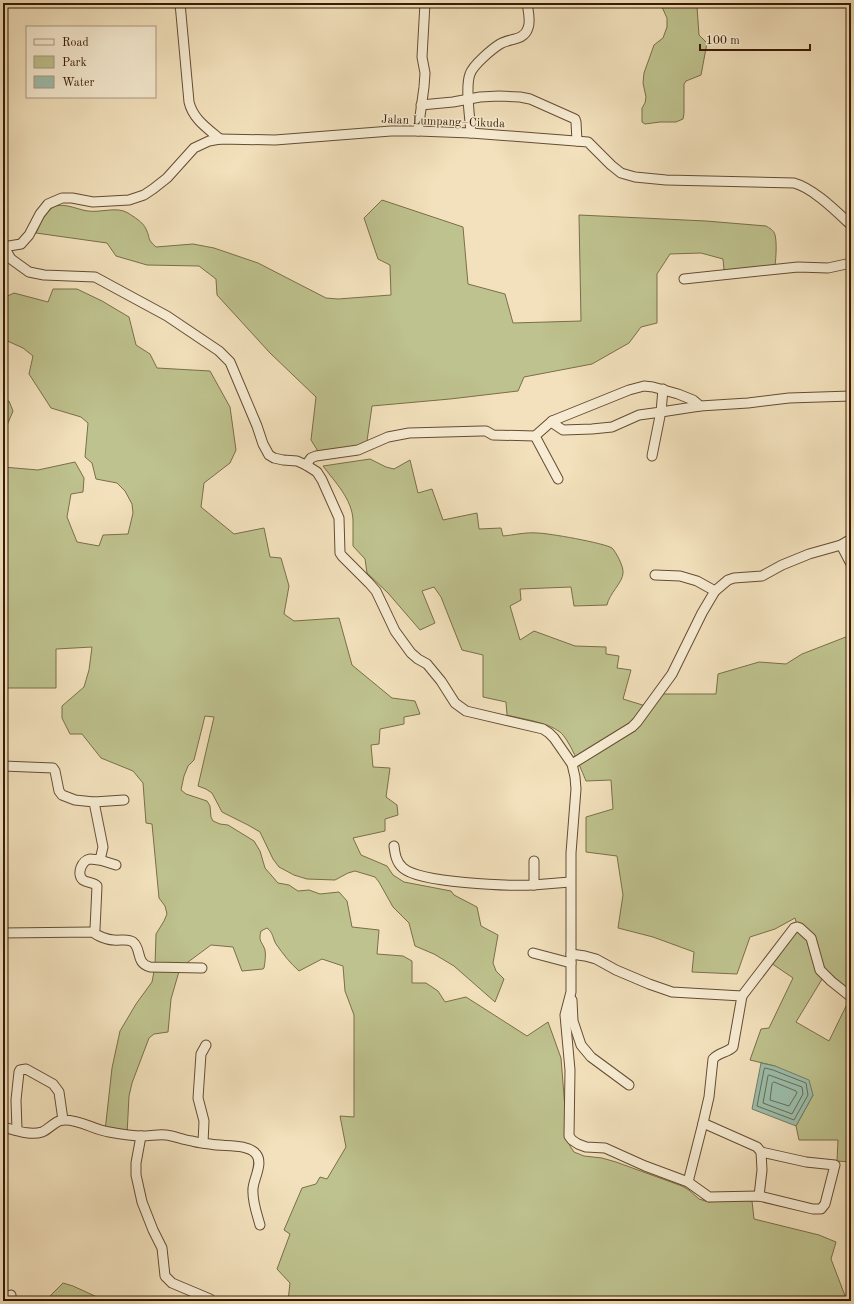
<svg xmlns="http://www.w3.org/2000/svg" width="854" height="1304" viewBox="0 0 854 1304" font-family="'Old Standard TT',serif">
<rect width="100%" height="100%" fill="#f2e1bc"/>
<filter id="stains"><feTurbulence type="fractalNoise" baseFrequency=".005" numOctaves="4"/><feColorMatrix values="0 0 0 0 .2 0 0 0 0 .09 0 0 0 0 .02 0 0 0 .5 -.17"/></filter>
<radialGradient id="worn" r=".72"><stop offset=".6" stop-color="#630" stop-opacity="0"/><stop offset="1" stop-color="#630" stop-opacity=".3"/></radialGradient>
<!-- green -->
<g fill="#bec28e" stroke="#7b6e49">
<polygon points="657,3 700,3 697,7 699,35 707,43 701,75 686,81 684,84 684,113 683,119 676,122 660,122 645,124 642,122 642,108 645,103 646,97 643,83 644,73 654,45 663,38 667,27 667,18 662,7"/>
<path d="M382,200L463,227L468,284L505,294L513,323L581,321L579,215L706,221L766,226C769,228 774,230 775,235C777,242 776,258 775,265L745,271L724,270L723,259L701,253L670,254L657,274V323L641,327L629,343L592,364L524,377L518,391L450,399L372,406L366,448L321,456L311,440L316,397L270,353L217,295L216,279L199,266L147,265L116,256L107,243L36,233C40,225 44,213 52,208C62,201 78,210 88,211C100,213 117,206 128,213C134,217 143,222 146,229C151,239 146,238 156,247L193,244L214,248L258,263L326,298L338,299L391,295L390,265L378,259L364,218Z"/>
<path d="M53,289H77L102,301L129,317L136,345L150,354L157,368L210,371L230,407L236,450L230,463L204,483L201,507L234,534L264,528L270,557L281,558L289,586L284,614L294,621L339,618L352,665L392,698L415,701L420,714L404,717V724L380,729L379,744L371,745L373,767L390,768L386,797L397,805L398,815L385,819V831L353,838L361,855L387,866L393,875L404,882L451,891L454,895L477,907L481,926L498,935L493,963L496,971L504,979L495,1002L454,966L434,954L415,946L409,923L393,907L379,882L375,877L355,871L348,873L335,880L307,879L294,875L279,867L273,859L260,832L248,825L222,812L212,793L206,789L198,786L214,717L205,716L194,760L188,766L184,776L181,790L186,794L207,801L210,806L211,817L213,821L220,824L228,825L254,841L260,851L265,868L278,883L289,885L298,891L309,890L320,894L339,892L347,901L352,927L379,930L377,954L403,956L412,961V983H426L438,991L445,1002L466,997L527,1036L548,1022L561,1058L567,1134L570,1146L574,1152L584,1156L602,1158L616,1162L682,1186L689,1190L699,1199L709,1202L730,1199L752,1201L754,1219L819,1235L836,1242L831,1259L847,1301H288L290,1283L277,1269L290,1234L284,1230L302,1188L316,1184L320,1177L327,1179L346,1147L340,1116L354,1117V1015L345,991L343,966L322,959L299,971C290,963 283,954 276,944C273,939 273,932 267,928L261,931C258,942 262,941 265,950C266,955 265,962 264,968L263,969L242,971L233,947L211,945L180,968L171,999L168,1032L154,1034L149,1038L132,1083L129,1096L127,1135L105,1131L112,1068L120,1031L136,1004L152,982L155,966L156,934L164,921L167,914L165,906L159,898L152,824L146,823L143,783L133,771L101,758L82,734H70L62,718V706L84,687L89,670L92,647L56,649V688H3V573L4,572L3,569V467L38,470L75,462L84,478L83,492L71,494L67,517L77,542L99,546L103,535L128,534L133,513L132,504L125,491L117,483L96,479L92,463L85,457L88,423L81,417L51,408L29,374L33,356L23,348L3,339V298L14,293L48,302Z"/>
<polygon points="3,401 9,401 13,411 3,435"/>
<path d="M370,459L386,467L394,469L410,460L418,493L432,489L443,520L477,513L479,529L501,528L503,536C514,535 526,532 537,533C548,533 604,543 612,548C616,552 624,567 623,573C623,582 609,594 607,605L574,606L571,587L520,589L521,600L510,606L520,640L534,631L575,646L606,647V654L619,656L617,668L631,670L623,699L649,707L661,694H716L718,674L759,662L786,664L802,654L851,635V992L827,971L796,1022L829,1041L851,996V1162L837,1161L838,1140H799L796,1126L813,1095L775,1066L750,1060L761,1029L769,1028L793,978L771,963L797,925L795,918L775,929L750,937L737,974L692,972L694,952L653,937L618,928L623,895L617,856L586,852V817L613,809L611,780L586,781C581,769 569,739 560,732C547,722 522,719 507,715L506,702L483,697V655L462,650L441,597L434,587L422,591L435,623L420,630L388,593L367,573L365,559L353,546C353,537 353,529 353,520C352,499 335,482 323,466Z"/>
<polygon points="63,1283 73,1286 97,1297 121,1298 122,1301 48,1301 51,1295"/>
</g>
<!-- water -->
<polygon fill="#9cbeab" stroke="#747d68" points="761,1063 775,1066 809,1080 813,1095 796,1126 752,1109"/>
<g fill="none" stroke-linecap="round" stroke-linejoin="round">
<!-- shore -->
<g stroke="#6a6c58" stroke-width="1">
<polygon points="765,1068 773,1070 806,1083 808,1095 794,1120 757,1106 764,1070"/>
<polygon points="769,1075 802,1087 803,1094 792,1114 763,1103 768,1076"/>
<polygon points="774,1082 796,1091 797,1093 789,1106 770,1100 772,1084"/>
</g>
<defs>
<g id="minor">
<path d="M180,3L189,102C193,119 207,128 220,139"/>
<polyline points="421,105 453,102 480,97 499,96 520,97 530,99 575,119 576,122 577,141"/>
<polyline points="418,131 424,87 425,73 422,57 425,3"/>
<path d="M471,133C470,118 465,87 470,74C473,65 492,49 500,44C510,38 524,41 528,28C531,21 528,10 527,3"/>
<path d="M3,247L21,244L29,235L40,214L48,204L62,198H72L93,202L129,200L144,195L153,189L167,178L194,148L209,141L220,139L275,140L391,131H418L471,133L588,142L611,165L621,173L635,177L666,180L794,183C813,188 836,211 851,225"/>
<polyline points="4,247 11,259 29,272 44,275 95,277 167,316 219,351 230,362 257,426 263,444 269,455 274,458 283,460 297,461 306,465 317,472 322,480 339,518 340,553 342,556 369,583 376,591 395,631 411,653 418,659 427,664 441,681 455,703 466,711 543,729 549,733 554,738 572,764 575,777 576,789 571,853 571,992 565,1015 570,1070 569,1136 572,1140 578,1144 586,1147 605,1148 645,1166 688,1182 709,1197 759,1196 813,1209 821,1209 825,1204 835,1165 806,1162 761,1152"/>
<polyline points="684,279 798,267 828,268 851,263"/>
<polyline points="552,421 554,424 563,430 592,429 612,427 639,415 661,412 663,389"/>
<polyline points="652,456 660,416 661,412 700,406"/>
<polyline points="306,465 311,458 316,456 358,450 388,437 409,433 482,431 486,431 493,435 535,436"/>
<polyline points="558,479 535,436 552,421 629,390 644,386 653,387 678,394 693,400 700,406 748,403 789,398 851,396"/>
<polyline points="841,545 851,564"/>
<polyline points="655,575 680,576 697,581 715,591"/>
<polyline points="572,764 632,727 637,722 672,674 702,613 715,591 728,580 734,578 762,576 782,565 809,554 841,545 851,539"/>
<path d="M3,766L53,768L55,771L59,791L62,795L75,800L94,802L103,847L100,860C97,860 93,859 90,859C82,860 76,874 83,880C87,883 93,882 97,886L95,929L93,932"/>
<polyline points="94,802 124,800"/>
<path d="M394,846C395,854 396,862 403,868C420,883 508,886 533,885C546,884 558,883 570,882"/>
<polyline points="100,860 116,865"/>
<polyline points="534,885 534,861"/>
<path d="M3,933L93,932C97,936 108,940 114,940C120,941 127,938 133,942C142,949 135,963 150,967L202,968"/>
<polyline points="533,953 571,963"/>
<polyline points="571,954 585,956 596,959 616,970 649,984 672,992 742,996"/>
<polyline points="572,1000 573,1021 581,1045 591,1057 629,1085"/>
<polyline points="703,1123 757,1147 761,1152 762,1170 759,1196"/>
<path d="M3,1127C15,1130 30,1136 42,1132C50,1129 56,1119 65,1120C81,1120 94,1130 109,1132C120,1134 131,1136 142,1136C150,1136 158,1134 166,1135C175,1136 183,1140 192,1141C198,1143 204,1143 210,1144C224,1147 247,1143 256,1154C264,1163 253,1180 253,1189C252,1201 257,1214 260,1225"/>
<polyline points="17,1130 16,1100 19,1072 20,1070 26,1069 53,1084 59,1092 63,1120"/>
<polyline points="141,1136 136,1163 136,1175 142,1202 153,1230 162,1248 165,1276 172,1283 210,1299 211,1301"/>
<polyline points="203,1143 204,1121 198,1098 201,1054 206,1045"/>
<path d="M688,1182L703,1123L709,1097L713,1059C719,1052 727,1053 733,1047L742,996L794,928L797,927L800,928L811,938L820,970L831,981L851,997"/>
<polyline points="3,1297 11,1295"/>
</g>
</defs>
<!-- minor casing -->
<use href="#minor" stroke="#664c32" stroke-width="11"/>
<!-- minor -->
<use href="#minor" stroke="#f7ecd3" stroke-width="9"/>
</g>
<g text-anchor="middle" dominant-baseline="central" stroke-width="3" stroke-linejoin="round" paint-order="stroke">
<!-- street labels -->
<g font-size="12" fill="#381b04" stroke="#f7ecd3">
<text transform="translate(443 122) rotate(2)">Jalan Lumpang–Cikuda</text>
</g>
</g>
<!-- margin -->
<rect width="854" height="1304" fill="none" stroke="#f2e1bc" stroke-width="16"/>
<rect x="4" y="4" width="846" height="1296" fill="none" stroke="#381b04" stroke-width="2"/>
<rect x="8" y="8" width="838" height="1288" fill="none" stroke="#381b04"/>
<!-- legend -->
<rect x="26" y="26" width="130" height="72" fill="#f7ecd3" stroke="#ab9880"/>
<rect x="34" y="39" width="20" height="6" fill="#f7ecd3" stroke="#ab9880"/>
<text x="62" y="46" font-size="12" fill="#381b04">Road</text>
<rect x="34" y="56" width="20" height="12" fill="#bec28e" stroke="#ab9880"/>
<text x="62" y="66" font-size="12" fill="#381b04">Park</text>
<rect x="34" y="76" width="20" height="12" fill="#9cbeab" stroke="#ab9880"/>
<text x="62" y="86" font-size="12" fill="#381b04">Water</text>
<!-- scale -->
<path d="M700 44v6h110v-6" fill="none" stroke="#381b04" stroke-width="2"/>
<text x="706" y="44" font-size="12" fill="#381b04" stroke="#f7ecd3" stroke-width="3" paint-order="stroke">100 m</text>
<rect width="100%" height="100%" filter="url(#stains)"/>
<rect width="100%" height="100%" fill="url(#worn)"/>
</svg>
